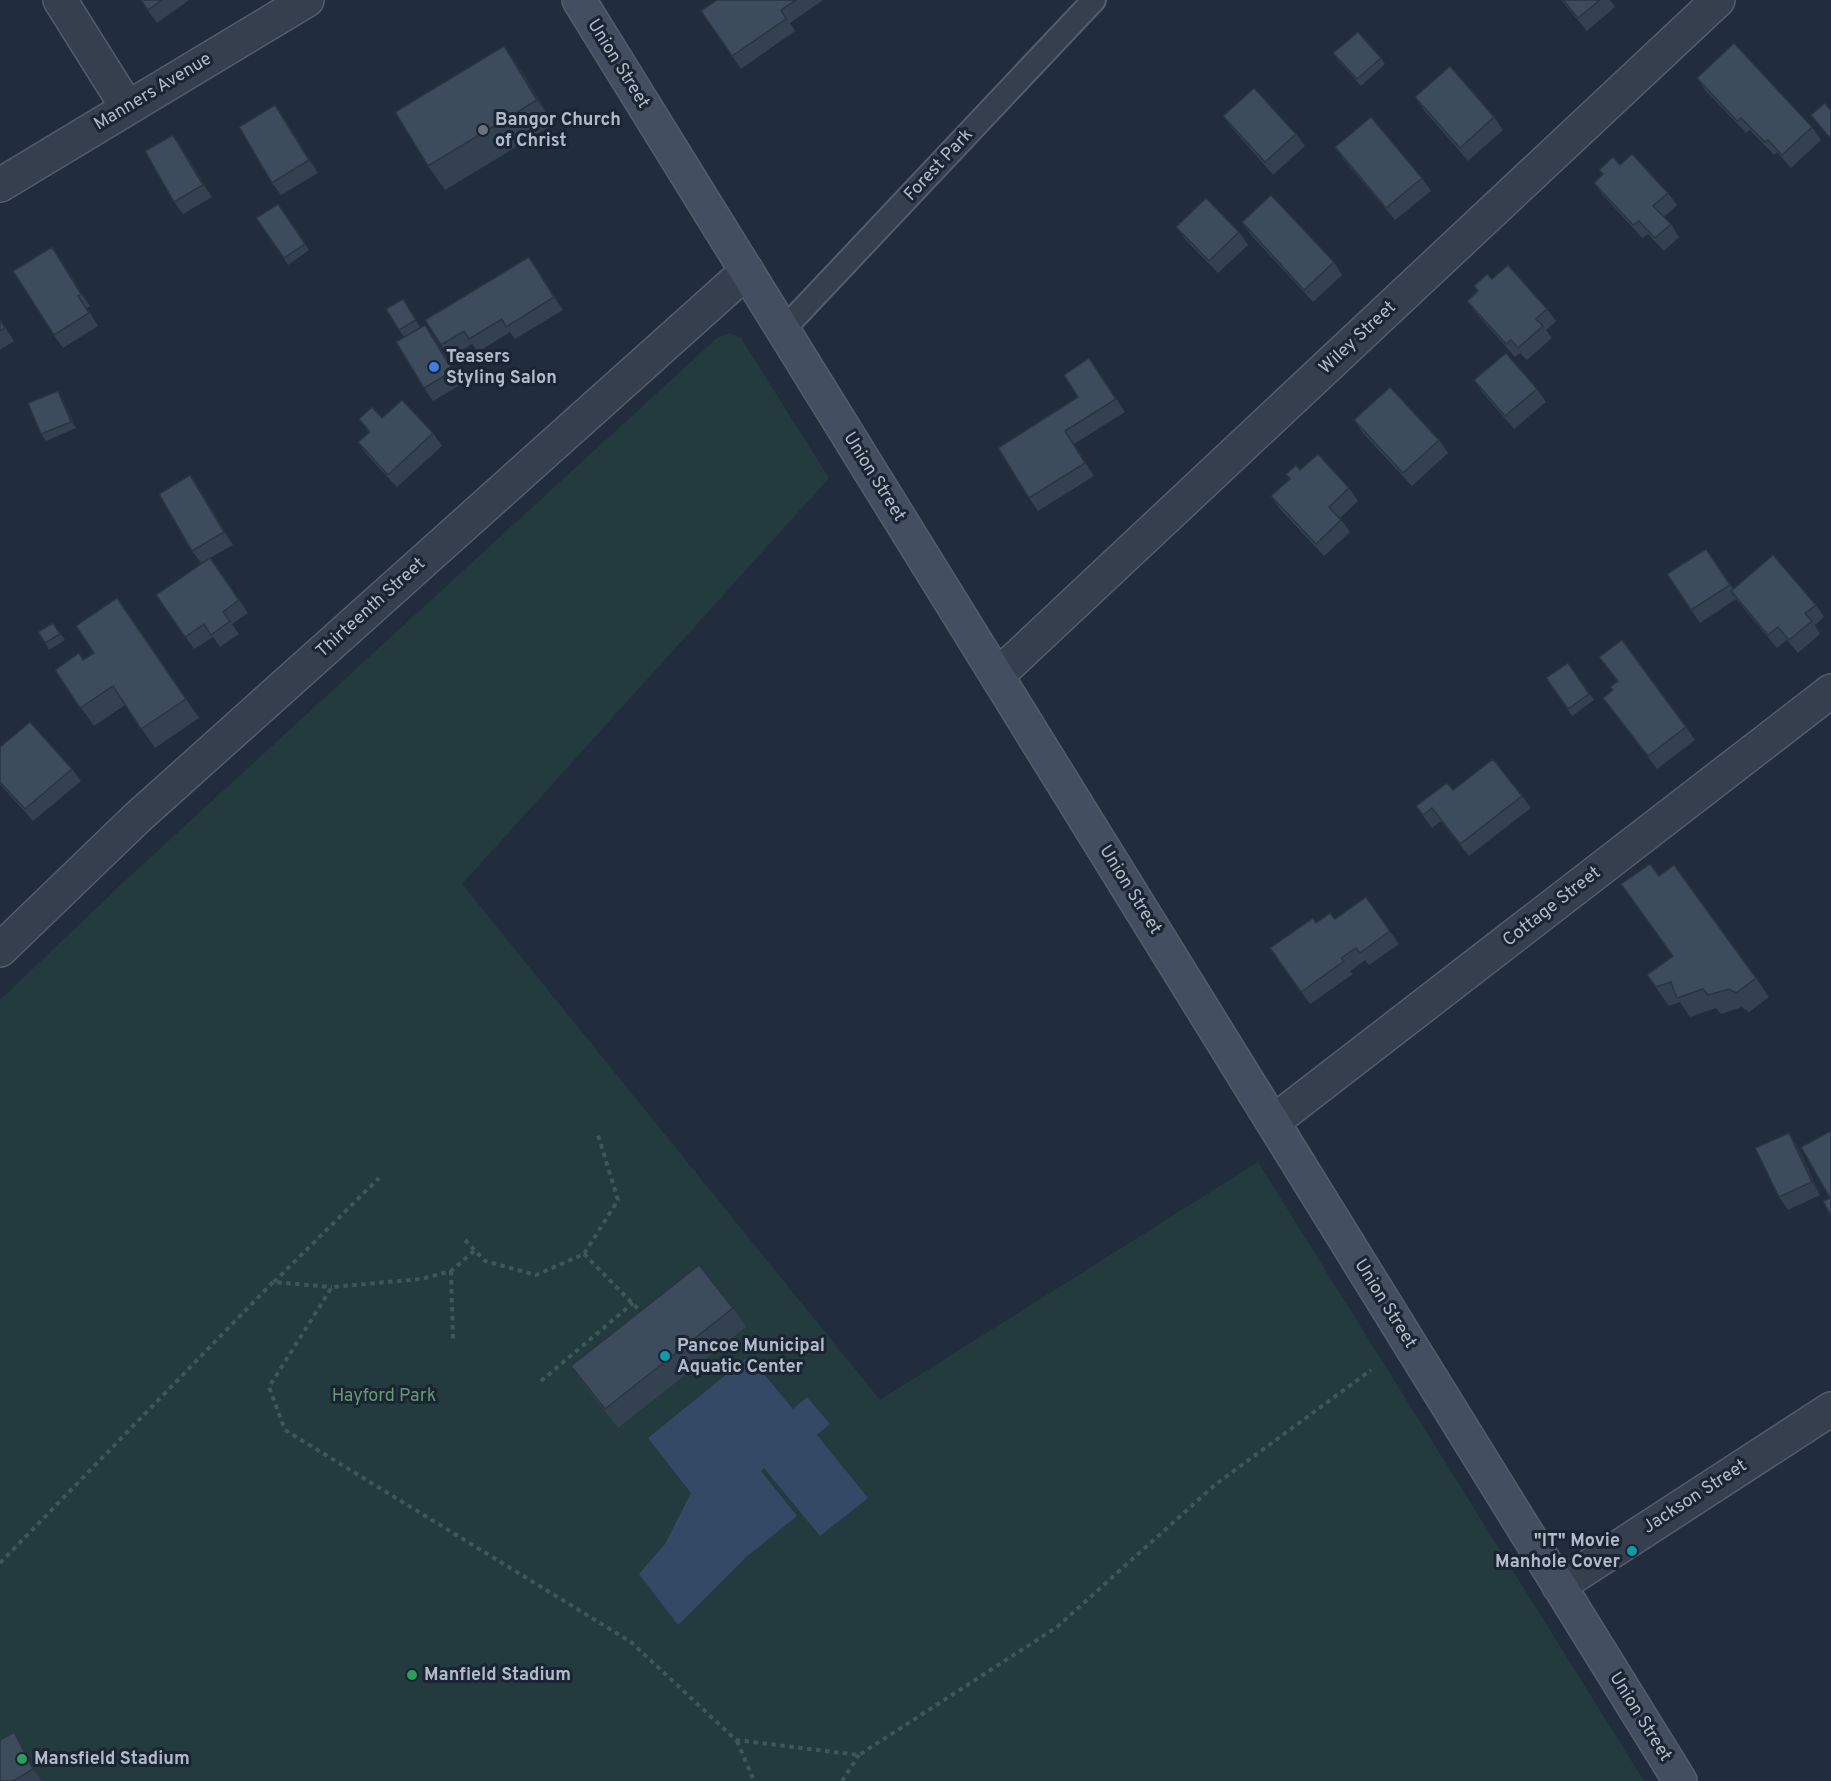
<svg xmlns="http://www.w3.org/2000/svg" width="1831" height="1781" viewBox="0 0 1831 1781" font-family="Overpass,sans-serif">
<rect width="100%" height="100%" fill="#212d3d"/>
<!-- green -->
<polygon fill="#233b3e" points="730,333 741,338 829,478 462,884 880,1400 1258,1162 1644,1781 0,1781 0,1000 128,878 717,338"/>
<!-- water -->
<polygon fill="#334965" points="749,1356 793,1409 807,1397 830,1424 817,1435 868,1498 820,1536 764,1468 761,1471 797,1516 745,1558 678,1625 639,1574 665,1544 691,1493 648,1438"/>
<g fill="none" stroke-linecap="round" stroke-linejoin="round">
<defs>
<polyline id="lane" points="783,330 1094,0"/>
<g id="street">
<polyline points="60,0 127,107"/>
<polyline points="0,185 307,0"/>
<polyline points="997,676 1718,0"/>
<polyline points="0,950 138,817 747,271"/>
<polyline points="1273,1122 1831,691"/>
<polyline points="1559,1586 1831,1409"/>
</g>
<polyline id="secondary" points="579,0 1680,1781"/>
</defs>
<!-- lane casing -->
<use href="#lane" stroke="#535d6b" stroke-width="26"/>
<!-- street casing -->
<use href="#street" stroke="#535d6b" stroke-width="36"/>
<!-- secondary casing -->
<use href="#secondary" stroke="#535d6b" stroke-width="36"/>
<!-- path -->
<g stroke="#3e5758" stroke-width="4" stroke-dasharray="4.5 4.5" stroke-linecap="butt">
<polyline points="465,1240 485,1261 536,1275 584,1254 618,1200 598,1135"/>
<polyline points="474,1251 451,1271 421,1279 332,1287 269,1387 285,1430 631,1642 736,1740 859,1755 1057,1627 1216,1484 1371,1370"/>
<polyline points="584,1254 642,1313"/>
<polyline points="451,1271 453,1339"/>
<polyline points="274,1282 379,1178"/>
<polyline points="541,1381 633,1303"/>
<polyline points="0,1563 273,1282 332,1287"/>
<polyline points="737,1741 754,1781"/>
<polyline points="842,1781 859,1755"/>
</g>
<!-- lane -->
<use href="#lane" stroke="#353f4d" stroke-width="22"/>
<!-- street -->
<use href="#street" stroke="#353f4d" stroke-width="33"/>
<!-- secondary -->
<use href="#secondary" stroke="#434e60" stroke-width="33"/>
</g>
<!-- wall -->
<g fill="#344150">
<polygon points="140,0 189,0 157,23"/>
<polygon points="717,0 823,0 790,23 795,31 741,69 701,11"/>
<polygon points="1561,0 1610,0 1615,7 1587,31"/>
<polygon points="1333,53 1381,58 1385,64 1361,86 1338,60"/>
<polygon points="521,70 554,124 445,190 428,166"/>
<polygon points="1697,78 1812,127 1821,140 1791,168 1777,152 1774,155 1750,130 1746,133 1706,91"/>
<polygon points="1415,97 1494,117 1503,130 1468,161 1424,110"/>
<polygon points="275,105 284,118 318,173 281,195 272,183"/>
<polygon points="1223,116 1296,134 1305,146 1273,175 1232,128"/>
<polygon points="1335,147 1422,178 1431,191 1395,220 1344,160"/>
<polygon points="182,148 212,197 183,214 174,202"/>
<polygon points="1620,165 1668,193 1677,205 1664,217 1671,224 1679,237 1664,251 1648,234 1642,238 1603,195 1594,183"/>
<polygon points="278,204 309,250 288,265 256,218"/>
<polygon points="1242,222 1334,262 1342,275 1313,302 1251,235"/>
<polygon points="1176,227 1239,232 1248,245 1218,273 1185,239"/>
<polygon points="529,257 563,310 515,339 510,332 478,352 472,344 450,358 441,345"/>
<polygon points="61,260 90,306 87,308 98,326 63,348 54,335"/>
<polygon points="1492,279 1547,309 1556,321 1546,330 1552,338 1527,360 1520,353 1515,357 1476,313 1467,301 1477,291 1474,286"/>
<polygon points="403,299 420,327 404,337 399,330"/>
<polygon points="0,319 14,341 0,350"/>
<polygon points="425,325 434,337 462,384 433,401 424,388"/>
<polygon points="1098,371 1125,412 1074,444 1094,476 1038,511 1029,498 1078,397"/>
<polygon points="1474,380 1537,389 1546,402 1514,429 1483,393"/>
<polygon points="62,397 76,428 46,441 41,434"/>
<polygon points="382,418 433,433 442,446 397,487 367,455 358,442 369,433 359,419"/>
<polygon points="1354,420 1439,440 1448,453 1412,486 1363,433"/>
<polygon points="1300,470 1349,488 1358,501 1340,518 1350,532 1324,556 1280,509 1271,496 1289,479 1286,474"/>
<polygon points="199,488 233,545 201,563 192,551"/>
<polygon points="1706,549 1733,589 1816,605 1824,617 1815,625 1820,634 1798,653 1787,640 1777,648 1736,599 1700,623 1691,610"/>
<polygon points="210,558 248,613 232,624 239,634 220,647 213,637 194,649 156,595"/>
<polygon points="130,616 199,718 155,748 125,705 94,726 55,670 84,660 94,653"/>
<polygon points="53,623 65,640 49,650 45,643"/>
<polygon points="1599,657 1686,727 1695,740 1657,769 1603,698 1613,690 1617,681"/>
<polygon points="1568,663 1594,700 1572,716 1546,678"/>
<polygon points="0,747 72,769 81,781 33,821 0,784"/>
<polygon points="1522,796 1531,808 1469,856 1441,821 1432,828 1416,806"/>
<polygon points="1659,876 1756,978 1769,997 1749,1012 1742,1007 1721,1014 1716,1008 1690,1017 1680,1002 1669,1006 1647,975 1673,956 1621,884"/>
<polygon points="1366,897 1399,944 1369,965 1365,960 1350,971 1353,974 1310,1004 1270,948 1316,922 1335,919"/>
<polygon points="1789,1133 1798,1146 1820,1195 1788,1210 1779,1197"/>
<polygon points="733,1308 746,1327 618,1428 584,1385 571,1366"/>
<polygon points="14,1732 27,1751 43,1781 0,1781"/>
</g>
<!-- shaded-wall -->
<g fill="#2a3541">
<polygon points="504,46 521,70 554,124 537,100"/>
<polygon points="275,105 284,118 318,173 309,160"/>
<polygon points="173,135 182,148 212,197 203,185"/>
<polygon points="52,247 61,260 90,306 81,294"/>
<polygon points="529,257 538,269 563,310 554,297"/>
<polygon points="425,325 434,337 462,384 453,371"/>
<polygon points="58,391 62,397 76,428 71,422"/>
<polygon points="1065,431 1074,444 1094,476 1085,463"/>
<polygon points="190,475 199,488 233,545 224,532"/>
<polygon points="1789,1133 1798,1146 1820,1195 1812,1182"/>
<polygon points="14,1732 27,1751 43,1781 42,1781 33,1769"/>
</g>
<!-- building -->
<g fill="#3c4c5d" stroke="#2a3541" stroke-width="1.5">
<polygon points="141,0 162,0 148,10"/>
<polygon points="717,0 796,0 781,10 786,19 732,56 701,11"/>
<polygon points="1563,0 1600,0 1578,18"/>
<polygon points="1358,32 1381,58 1357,79 1333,53"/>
<polygon points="1734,43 1812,127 1782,155 1768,140 1765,142 1741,118 1737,121 1697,78"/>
<polygon points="504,46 537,100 428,166 395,112"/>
<polygon points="1450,66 1494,117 1460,148 1415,97"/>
<polygon points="1254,88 1296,134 1265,162 1223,116"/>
<polygon points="1825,103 1831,111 1831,135 1829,137 1811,115"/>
<polygon points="275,105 309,160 272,183 239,127"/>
<polygon points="1371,117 1422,178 1386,208 1335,147"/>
<polygon points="173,135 203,185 174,202 145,151"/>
<polygon points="1632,154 1668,193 1653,206 1671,224 1655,238 1639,221 1633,225 1594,183 1603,174 1599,170 1613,157 1620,165"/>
<polygon points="1271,195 1334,262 1304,290 1242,222"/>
<polygon points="1206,198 1239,232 1209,261 1176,227"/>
<polygon points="278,204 305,244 284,258 256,218"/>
<polygon points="52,247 81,294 78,296 89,313 54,335 13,271"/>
<polygon points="529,257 554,297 506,327 502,319 469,339 464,331 441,345 425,320"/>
<polygon points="1508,265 1547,309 1536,319 1543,326 1518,348 1511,340 1506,344 1467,301 1478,291 1474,286 1487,274 1492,279"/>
<polygon points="403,299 416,320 399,330 386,309"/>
<polygon points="0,320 5,328 0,331"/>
<polygon points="425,325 453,371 424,388 396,342"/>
<polygon points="1506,353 1537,389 1505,416 1474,380"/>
<polygon points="1089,358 1116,399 1065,431 1085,463 1029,498 998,448 1078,397 1064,375"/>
<polygon points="1390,387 1439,440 1403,473 1354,420"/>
<polygon points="58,391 71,422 41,434 28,403"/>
<polygon points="402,400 433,433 388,475 358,442 370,432 359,419 372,407 382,418"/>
<polygon points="1318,454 1349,488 1329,507 1341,520 1316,544 1271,496 1290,479 1286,474 1296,465 1300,470"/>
<polygon points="190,475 224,532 192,551 159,494"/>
<polygon points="1706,549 1730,585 1691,610 1667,574"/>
<polygon points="1773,555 1816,605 1805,613 1812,621 1789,640 1778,627 1768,635 1731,591"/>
<polygon points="210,558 239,600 223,612 230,621 211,635 204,624 185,637 156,595"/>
<polygon points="117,598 186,699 141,729 113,686 80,708 55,670 79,653 83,660 94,653 76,626"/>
<polygon points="53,623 60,634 45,643 38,632"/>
<polygon points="1622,640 1686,727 1648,756 1603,698 1613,690 1610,687 1618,681 1599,657"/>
<polygon points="1568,663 1589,694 1568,709 1546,678"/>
<polygon points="30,722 72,769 25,809 0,782 0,747"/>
<polygon points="1493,759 1522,796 1460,844 1432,808 1423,815 1416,806 1447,783 1453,790"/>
<polygon points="1650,864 1659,876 1674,865 1756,978 1736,993 1729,989 1708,995 1703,989 1677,998 1671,982 1656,987 1647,975 1673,956 1621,884"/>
<polygon points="1366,897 1390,931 1360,953 1356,948 1341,958 1344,961 1301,992 1270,948 1313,918 1316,923 1330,913 1335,919"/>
<polygon points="1831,1131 1831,1216 1823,1201 1830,1198 1801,1147"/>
<polygon points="1789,1133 1812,1182 1779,1197 1755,1148"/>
<polygon points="699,1265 733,1308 605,1409 571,1366"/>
<polygon points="14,1732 33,1769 13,1781 0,1781 0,1740"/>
</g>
<!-- markers -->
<circle fill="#6b7280" stroke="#1a2432" stroke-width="2" cx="483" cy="130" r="6"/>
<circle fill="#3f7fe0" stroke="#1a2432" stroke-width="2" cx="434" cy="367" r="6"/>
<g fill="#0f9aa8" stroke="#1a2432" stroke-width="2">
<circle cx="665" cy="1356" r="6"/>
<circle cx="1632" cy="1551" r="6"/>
</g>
<g fill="#2e9e5b" stroke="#1a2432" stroke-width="2">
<circle cx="412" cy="1675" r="6"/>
<circle cx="22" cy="1759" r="6"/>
</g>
<g text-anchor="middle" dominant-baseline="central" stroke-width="6" stroke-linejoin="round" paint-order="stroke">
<!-- street labels -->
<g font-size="18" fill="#b0bac9" stroke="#1a2432">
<text transform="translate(618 64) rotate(58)">Union Street</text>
<text transform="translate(153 92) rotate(-31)">Manners Avenue</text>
<text transform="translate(939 165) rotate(-47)">Forest Park</text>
<text transform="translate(1358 338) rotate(-43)">Wiley Street</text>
<text transform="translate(874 477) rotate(58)">Union Street</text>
<text transform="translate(371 608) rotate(-42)">Thirteenth Street</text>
<text transform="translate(1130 890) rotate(58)">Union Street</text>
<text transform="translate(1552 907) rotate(-38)">Cottage Street</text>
<text transform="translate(1385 1304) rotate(58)">Union Street</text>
<text transform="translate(1695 1497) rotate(-33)">Jackson Street</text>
<text transform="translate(1640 1717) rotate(58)">Union Street</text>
</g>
<!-- poi labels -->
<g font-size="18" font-weight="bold" fill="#b0bac9" stroke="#1a2432" text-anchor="start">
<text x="495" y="120">Bangor Church<tspan x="495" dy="21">of Christ</tspan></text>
<text x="446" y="357">Teasers<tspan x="446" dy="21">Styling Salon</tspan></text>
<text x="677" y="1346">Pancoe Municipal<tspan x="677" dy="21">Aquatic Center</tspan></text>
<text x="1620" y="1541" text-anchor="end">"IT" Movie<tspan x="1620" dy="21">Manhole Cover</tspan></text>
<text x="424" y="1675">Manfield Stadium</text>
<text x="34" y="1759">Mansfield Stadium</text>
</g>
<!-- park labels -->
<g font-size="18" fill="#659b70" stroke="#1a2432">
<text x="384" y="1396">Hayford Park</text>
</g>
</g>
</svg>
